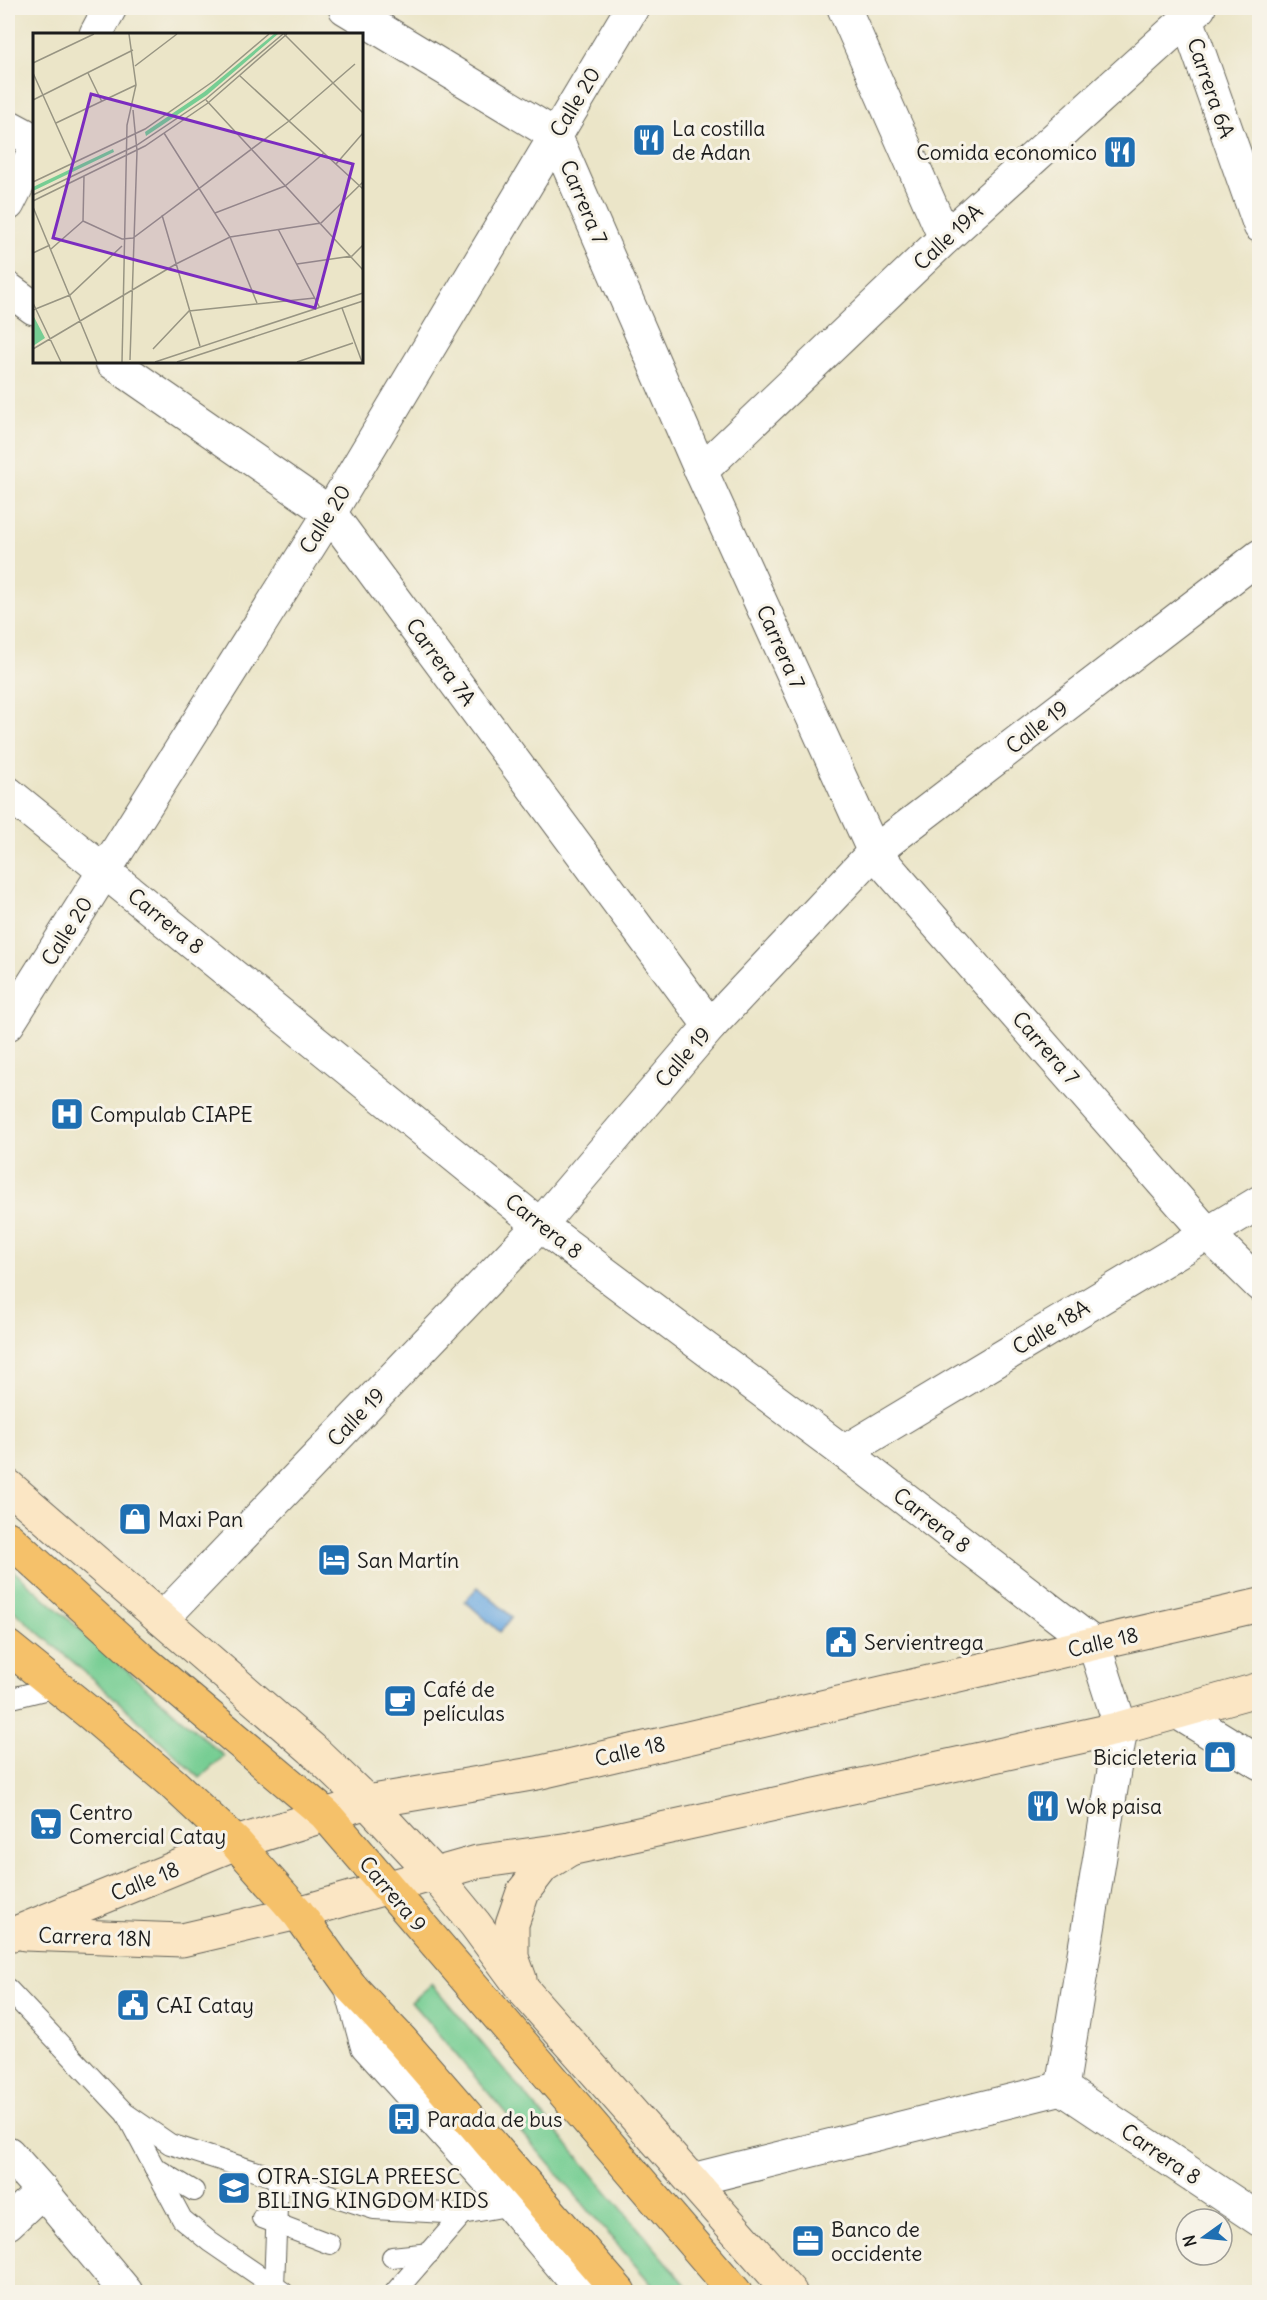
<svg xmlns="http://www.w3.org/2000/svg" width="1267" height="2300" viewBox="0 0 1267 2300" font-family="Delius,sans-serif">
<rect width="100%" height="100%" fill="#f7f3e8"/>
<filter id="ink" filterUnits="userSpaceOnUse"><feTurbulence type="fractalNoise" baseFrequency=".0167" numOctaves="2"/><feDisplacementMap in="SourceGraphic" scale="12" xChannelSelector="R" yChannelSelector="G"/><feConvolveMatrix kernelMatrix="1 2 1 2 8 2 1 2 1" color-interpolation-filters="sRGB"/></filter>
<filter id="wash" filterUnits="userSpaceOnUse"><feTurbulence type="fractalNoise" baseFrequency=".008" numOctaves="4" result="noise"/><feDisplacementMap in="SourceGraphic" scale="24" xChannelSelector="R" yChannelSelector="G"/><feGaussianBlur stdDeviation="1.35" result="paint"/><feColorMatrix in="noise" values="0 0 0 0 0 0 0 0 0 0 0 0 0 0 0 0 0 1.4 0 .05"/><feComposite in="paint" operator="in"/></filter>
<g filter="url(#wash)">
<rect width="100%" height="100%" fill="#ebe5c8"/>
<!-- green -->
<g fill="#76cd93" stroke="#497458" stroke-width="1.5">
<polygon points="8,1566 224,1756 200,1778 110,1694 8,1606"/>
<polygon points="432,1984 692,2292 658,2292 411,2002"/>
</g>
<!-- water -->
<polygon fill="#71ace1" stroke="#46647e" stroke-width="1.5" points="478,1587 512,1617 500,1632 465,1601"/>
</g>
<g filter="url(#ink)">
<g fill="none" stroke-linecap="round" stroke-linejoin="round">
<defs>
<g id="lane">
<polyline points="8,1699 56,1687"/>
<polyline points="8,1989 125,2113 170,2144 374,2209 463,2214 517,2204"/>
<polyline points="127,2116 182,2219 210,2242 283,2292"/>
<polyline points="154,2167 194,2191"/>
<polyline points="262,2218 330,2244"/>
<polyline points="392,2257 430,2253"/>
<polyline points="274,2286 278,2180"/>
<polyline points="395,2292 463,2214"/>
</g>
<g id="street">
<polyline points="345,8 555,135 701,471 874,852 1207,1233 1260,1285"/>
<polyline points="844,8 945,238"/>
<polyline points="1187,19 1260,226"/>
<polyline points="96,34 110,8"/>
<polyline points="8,126 34,140"/>
<polyline points="8,204 34,152"/>
<polyline points="8,289 34,308"/>
<polyline points="112,362 330,513 710,1026"/>
<polyline points="701,471 945,238 1199,8"/>
<polyline points="8,793 540,1225 844,1452 1094,1644 1121,1728 1062,2088"/>
<polyline points="8,1024 330,513 632,8"/>
<polyline points="844,1452 1260,1202"/>
<polyline points="162,1619 540,1225 710,1026 874,852 1260,556"/>
<polyline points="1177,1712 1260,1763"/>
<polyline points="351,1987 367,2045 511,2205 584,2292"/>
<polyline points="1062,2088 1260,2220"/>
<polyline points="8,2153 42,2191 126,2292"/>
<polyline points="692,2180 1062,2088"/>
<polyline points="8,2223 42,2191"/>
</g>
<g id="secondary">
<polyline points="8,1486 312,1749 367,1802 434,1874 475,1924 525,1992 790,2292"/>
<polyline points="13,1934 236,1843 367,1802 537,1773 1260,1605"/>
<polyline points="25,1934 182,1940 298,1913 477,1862 570,1849 1121,1728 1260,1689"/>
<polyline points="520,1979 512,1957 512,1924 523,1892 543,1866 570,1849"/>
</g>
<g id="primary">
<polyline points="8,1538 140,1658 325,1814 735,2292"/>
<polyline points="8,1647 92,1715 173,1784 236,1843 298,1913 351,1987 401,2040 619,2292"/>
</g>
</defs>
<!-- lane casing -->
<use href="#lane" stroke="#646258" stroke-width="22"/>
<!-- street casing -->
<use href="#street" stroke="#646258" stroke-width="35"/>
<!-- secondary casing -->
<use href="#secondary" stroke="#646258" stroke-width="35"/>
<!-- primary casing -->
<use href="#primary" stroke="#646258" stroke-width="35"/>
<!-- lane -->
<use href="#lane" stroke="#fff" stroke-width="20"/>
<!-- street -->
<use href="#street" stroke="#fff" stroke-width="33"/>
<!-- secondary -->
<use href="#secondary" stroke="#fbe6c4" stroke-width="33"/>
<!-- primary -->
<use href="#primary" stroke="#f5c16b" stroke-width="33"/>
</g>
</g>
<!-- icons -->
<defs>
<symbol id="restaurant-square" viewBox="-11 -11 22 22"><rect x="-9" y="-9" width="18" height="18" rx="4" fill="#1f6fb2" stroke="#f7f3e8"/><path d="M-5-6h1v4h1v-4h1v4h1v-4h1v5L-1.5 .5V6h-2V.5L-5-1ZM5-6V6H3V1.5H1.5Q1.5-4 5-6Z" fill="#fff"/></symbol>
<symbol id="hospital-square" viewBox="-11 -11 22 22"><rect x="-9" y="-9" width="18" height="18" rx="4" fill="#1f6fb2" stroke="#f7f3e8"/><path d="M-5-5h3v3.5h4V-5h3V5h-3V1.5h-4V5h-3Z" fill="#fff"/></symbol>
<symbol id="shop-square" viewBox="-11 -11 22 22"><rect x="-9" y="-9" width="18" height="18" rx="4" fill="#1f6fb2" stroke="#f7f3e8"/><path d="M-5-2.5h2.3a2.7 3.5 0 0 1 5.4 0H5L5.5 6h-11ZM-1.5-2.5h3a1.5 2.3 0 0 0-3 0Z" fill="#fff"/></symbol>
<symbol id="hotel-square" viewBox="-11 -11 22 22"><rect x="-9" y="-9" width="18" height="18" rx="4" fill="#1f6fb2" stroke="#f7f3e8"/><path d="M-6-4.5h1.5V1H6V5H4.5V3h-9V5H-6ZM-4 0a1.8 1.8 0 1 1 3.6 0ZM.5 0V-2.5h3Q6-2.5 6 0Z" fill="#fff"/></symbol>
<symbol id="civic-square" viewBox="-11 -11 22 22"><rect x="-9" y="-9" width="18" height="18" rx="4" fill="#1f6fb2" stroke="#f7f3e8"/><path d="M-.6-6.5H3V-4.5H.6V-3L4-1V1h2V6H-6V1h2V-1L-.6-3ZM-1.2 2.5V6h2.4V2.5Z" fill="#fff"/></symbol>
<symbol id="cafe-square" viewBox="-11 -11 22 22"><rect x="-9" y="-9" width="18" height="18" rx="4" fill="#1f6fb2" stroke="#f7f3e8"/><path d="M-5.5-4.5H6V0H3Q3 3.5 0 3.5H-2.5Q-5.5 3.5-5.5 0ZM3-3.2v2h1.7v-2ZM-6 4.5H4V6H-6Z" fill="#fff"/></symbol>
<symbol id="supermarket-square" viewBox="-11 -11 22 22"><rect x="-9" y="-9" width="18" height="18" rx="4" fill="#1f6fb2" stroke="#f7f3e8"/><path d="M-6-5.5h2.5l.6 2H6L4.5 2H-2.5L-4.4-4H-6ZM-1.5 3.2a1.3 1.3 0 1 0 .1 0ZM3 3.2a1.3 1.3 0 1 0 .1 0Z" fill="#fff"/></symbol>
<symbol id="bus-square" viewBox="-11 -11 22 22"><rect x="-9" y="-9" width="18" height="18" rx="4" fill="#1f6fb2" stroke="#f7f3e8"/><path d="M-5-6H5V4H4V6H2V4H-2V6H-4V4H-5ZM-3.5-4V0h7V-4ZM-3.5 1.2v1.5H-2V1.2ZM2 1.2v1.5H3.5V1.2Z" fill="#fff"/></symbol>
<symbol id="school-square" viewBox="-11 -11 22 22"><rect x="-9" y="-9" width="18" height="18" rx="4" fill="#1f6fb2" stroke="#f7f3e8"/><path d="M0-5L7-2L0 1L-7-2ZM-4 1L0 2.5L4 1V4Q0 6-4 4Z" fill="#fff"/></symbol>
<symbol id="office-square" viewBox="-11 -11 22 22"><rect x="-9" y="-9" width="18" height="18" rx="4" fill="#1f6fb2" stroke="#f7f3e8"/><path d="M-6-3h4V-5.5h4V-3h4V5H-6ZM-1-4.5V-3h2v-1.5ZM-6 0V1H6V0Z" fill="#fff"/></symbol>
</defs>
<g fill-rule="evenodd">
<use href="#restaurant-square" x="630" y="121" width="38" height="38"/>
<use href="#restaurant-square" x="1101" y="133" width="38" height="38"/>
<use href="#hospital-square" x="48" y="1095" width="38" height="38"/>
<use href="#shop-square" x="116" y="1500" width="38" height="38"/>
<use href="#hotel-square" x="315" y="1541" width="38" height="38"/>
<use href="#civic-square" x="822" y="1623" width="38" height="38"/>
<use href="#cafe-square" x="381" y="1682" width="38" height="38"/>
<use href="#shop-square" x="1201" y="1738" width="38" height="38"/>
<use href="#restaurant-square" x="1024" y="1787" width="38" height="38"/>
<use href="#supermarket-square" x="27" y="1805" width="38" height="38"/>
<use href="#civic-square" x="114" y="1986" width="38" height="38"/>
<use href="#bus-square" x="385" y="2100" width="38" height="38"/>
<use href="#school-square" x="215" y="2169" width="38" height="38"/>
<use href="#office-square" x="789" y="2222" width="38" height="38"/>
</g>
<g text-anchor="middle" dominant-baseline="central" stroke-width="6" stroke-linejoin="round" paint-order="stroke">
<!-- street labels -->
<g font-size="21" fill="#1c1c1c" stroke="#f7f3e8">
<text transform="translate(1211 88) rotate(71)">Carrera 6A</text>
<text transform="translate(575 102) rotate(-59)">Calle 20</text>
<text transform="translate(584 202) rotate(67)">Carrera 7</text>
<text transform="translate(948 237) rotate(-43)">Calle 19A</text>
<text transform="translate(325 519) rotate(-58)">Calle 20</text>
<text transform="translate(781 647) rotate(66)">Carrera 7</text>
<text transform="translate(441 662) rotate(54)">Carrera 7A</text>
<text transform="translate(1037 727) rotate(-38)">Calle 19</text>
<text transform="translate(166 921) rotate(39)">Carrera 8</text>
<text transform="translate(67 931) rotate(-58)">Calle 20</text>
<text transform="translate(1046 1048) rotate(49)">Carrera 7</text>
<text transform="translate(683 1057) rotate(-49)">Calle 19</text>
<text transform="translate(544 1226) rotate(38)">Carrera 8</text>
<text transform="translate(1051 1327) rotate(-31)">Calle 18A</text>
<text transform="translate(356 1417) rotate(-46)">Calle 19</text>
<text transform="translate(932 1520) rotate(38)">Carrera 8</text>
<text transform="translate(1103 1642) rotate(-13)">Calle 18</text>
<text transform="translate(630 1751) rotate(-13)">Calle 18</text>
<text transform="translate(145 1881) rotate(-22)">Calle 18</text>
<text transform="translate(393 1894) rotate(50)">Carrera 9</text>
<text transform="translate(95 1937) rotate(2)">Carrera 18N</text>
<text transform="translate(1161 2154) rotate(34)">Carrera 8</text>
</g>
<!-- poi labels -->
<g font-size="21" fill="#1c1c1c" stroke="#f7f3e8" text-anchor="start">
<text x="672" y="128">La costilla<tspan x="672" dy="24">de Adan</tspan></text>
<text x="1097" y="152" text-anchor="end">Comida economico</text>
<text x="90" y="1114">Compulab CIAPE</text>
<text x="158" y="1519">Maxi Pan</text>
<text x="357" y="1560">San Martín</text>
<text x="864" y="1642">Servientrega</text>
<text x="423" y="1689">Café de<tspan x="423" dy="24">películas</tspan></text>
<text x="1197" y="1757" text-anchor="end">Bicicleteria</text>
<text x="1066" y="1806">Wok paisa</text>
<text x="69" y="1812">Centro<tspan x="69" dy="24">Comercial Catay</tspan></text>
<text x="156" y="2005">CAI Catay</text>
<text x="427" y="2119">Parada de bus</text>
<text x="257" y="2176">OTRA-SIGLA PREESC<tspan x="257" dy="24">BILING KINGDOM KIDS</tspan></text>
<text x="831" y="2229">Banco de<tspan x="831" dy="24">occidente</tspan></text>
</g>
</g>
<!-- overview -->
<g transform="translate(33 33)">
<rect width="330" height="330" fill="#ebe5c8"/>
<path d="M241,1H245L174,62L113,103L112,99L171,59ZM80,116L81,119L0,158V154ZM0,282L12,305L0,313Z" fill="#76cd93"/>
<path fill="none" stroke="#989583" stroke-width="1.5" d="M251,1L330,80M0,30L61,1M102,33L144,1M0,40L41,131M55,40L69,69M207,43L330,156M0,67L100,17M173,67L330,237M23,90L103,52M131,100L197,204L224,270M303,131L330,100M0,149L112,96L182,47L236,1M0,162L104,112L173,66L250,1M0,168L112,113L175,70L254,1M0,174L64,329M182,180L252,153L291,120M129,182L167,313M50,188L89,206L100,205L256,88L322,31M50,188L51,143M245,196L287,275M18,216L50,188M0,220L17,212M264,231L319,223L330,212M0,270L28,329M309,275L329,329M0,277L37,262L89,213M0,316L143,231L197,204L288,190L330,149M120,316L156,278L282,265M97,327L104,118L100,77M89,329L94,92L103,52L96,1M122,329L330,260M144,329L330,268M264,329L320,310"/>
<path fill="#7b2cbf" fill-opacity="0.15" stroke="#7b2cbf" stroke-width="3" d="M58,61L320,131L282,275L20,205Z"/>
<rect width="330" height="330" fill="none" stroke="#1c1c1c" stroke-width="3"/>
</g>
<!-- margin -->
<rect width="1267" height="2300" fill="none" stroke="#f7f3e8" stroke-width="30"/>
<!-- north arrow -->
<g transform="translate(1204 2237) rotate(255)"><circle r="28" fill="#f7f3e8" stroke="#9f9d96" stroke-width="1.5"/>
<path d="M0-4.5L10 22L0 15L-10 22Z" fill="#1f6fb2"/>
<text y="-9" font-size="16" font-weight="bold" text-anchor="middle" fill="#1c1c1c">N</text>
</g>
</svg>
